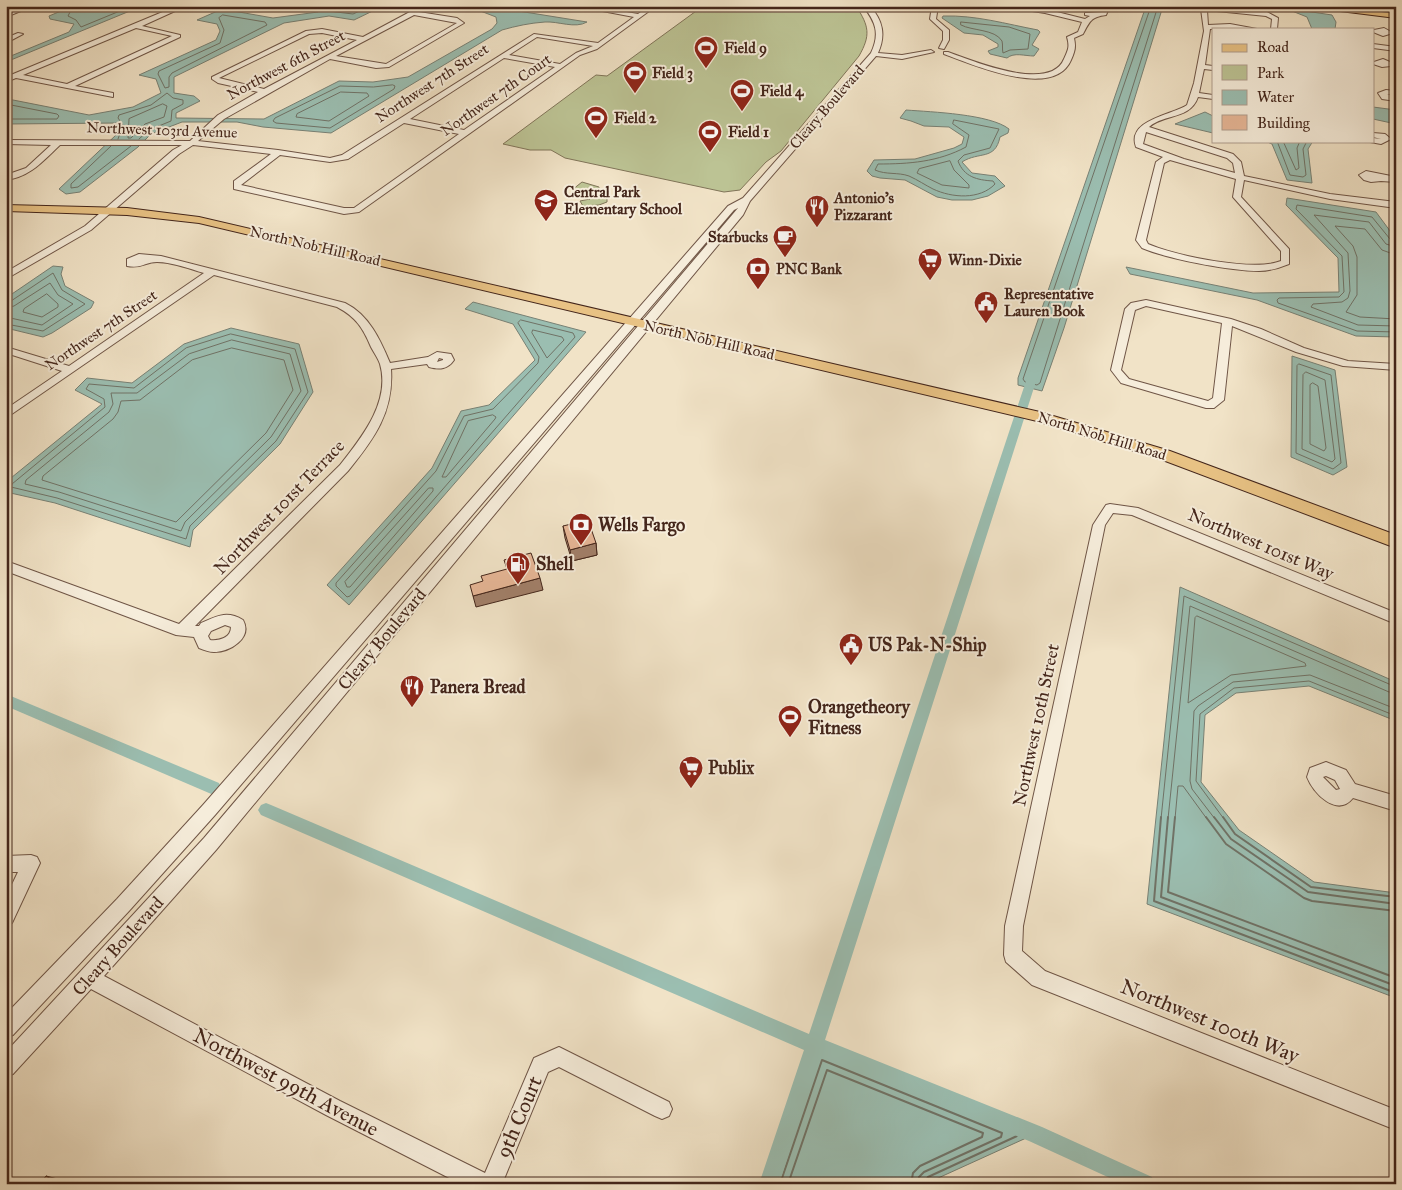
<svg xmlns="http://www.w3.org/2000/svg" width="1402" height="1190" viewBox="0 0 1402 1190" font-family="'IM FELL Great Primer',serif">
<rect width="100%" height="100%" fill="#f1e3c7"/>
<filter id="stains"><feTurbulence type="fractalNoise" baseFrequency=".004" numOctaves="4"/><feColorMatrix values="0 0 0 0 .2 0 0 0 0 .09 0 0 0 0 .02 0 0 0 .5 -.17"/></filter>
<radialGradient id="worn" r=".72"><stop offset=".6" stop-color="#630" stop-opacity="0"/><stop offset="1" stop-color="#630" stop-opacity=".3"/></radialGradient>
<!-- green -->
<g fill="#bcc394" stroke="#807458">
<path d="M703,6H856C869,26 871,35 859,56L781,151L766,162L740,190L724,192L565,158L551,150H530L503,144L596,75L607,76Z"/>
<polygon points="582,182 599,187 598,192 602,197 607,199 607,202 599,205 583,206 580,201 590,199 586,193 575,195 572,190"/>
</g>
<!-- water -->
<g fill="#9bbeb1" stroke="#788175">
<polygon points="73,6 142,6 6,62 6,58 69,32 74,24 50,19 49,16"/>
<path d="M323,6H383L354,20L329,16L284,23L174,77V93L194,96L200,101L176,113V118L264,119L339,81L373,82L408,77L492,29L497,23L496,17L470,7L487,6L587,22C575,29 558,21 545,22C530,23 516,26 502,30L331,133L263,127L237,122H182L151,134L138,147L80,192L66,194L59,189L116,135L118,123L6,124V100L8,99L89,115L133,107L161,93L156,79L139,75L216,40L220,31L217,24L197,20L222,9L273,18L318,12Z"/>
<polygon points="1146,6 1163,6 1064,328 1042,391 1018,385 1018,378"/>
<polygon points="1292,9 1332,15 1336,22 1335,29 1312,29 1307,17 1292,11"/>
<path d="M943,16C976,15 1006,24 1038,30L1040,32L1032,45L1039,49L1034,56C1025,56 1014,52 1007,58L990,54L988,51L998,47V44L983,35L964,33L942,18Z"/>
<polygon points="1373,107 1396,110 1396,124 1373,119"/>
<path d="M906,110C932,112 990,114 1009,129L1008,133L1000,137C995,161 979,151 962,162L972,173L995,176L1005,186L988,196L972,200H952L937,197L905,180L880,178L872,176L867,171L874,160L915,159L954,148L962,144L964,137L949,127L924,126L911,121L900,118Z"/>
<polygon points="1205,112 1213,116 1213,133 1175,124"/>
<polygon points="1265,141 1313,141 1308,149 1312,183 1287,180 1272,144"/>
<polygon points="1287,198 1376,212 1396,239 1396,337 1356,336 1257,300 1130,274 1126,267 1253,293 1339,292 1338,258 1286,205"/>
<polygon points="53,266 63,267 61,274 65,286 94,302 91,308 52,333 43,337 6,328 6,298"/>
<polygon points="473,302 586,332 349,605 327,585 432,468 461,411 489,405 535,360 513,324 465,309"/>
<polygon points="231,328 299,344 313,392 280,444 193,530 190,547 55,503 6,492 6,482 102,404 75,390 87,378 132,383 184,344"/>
<polygon points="1292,356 1335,370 1347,467 1333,475 1291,457"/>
<polygon points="1180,587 1396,682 1396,721 1309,686 1236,693 1205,715 1201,782 1239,830 1314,882 1396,893 1396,998 1147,904"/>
<polygon points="814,1045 1035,1134 925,1184 769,1184"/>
</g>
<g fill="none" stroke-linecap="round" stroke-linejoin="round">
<!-- shore-far1 -->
<g stroke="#707266" stroke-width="1">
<polyline points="73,6 68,16 76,20 81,27 132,6"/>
<polyline points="326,6 328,11 353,14 371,6"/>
<polyline points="1151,6 1023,379 1025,382 1037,385 1040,383 1158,6"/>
<polygon points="223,15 265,22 267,25 172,73 169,77 169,87 165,88 158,74 159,71 220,43 224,30 219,18"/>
<path d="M961,22L1009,27L1030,34L1028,49L1010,50L1003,53C1002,49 1003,45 1002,41C995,29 972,31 961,25Z"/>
<polygon points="393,85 395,86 394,89 330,128 276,123 273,121 275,118 340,86 373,87"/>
<polygon points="341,92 367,93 369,96 329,121 296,117 297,114"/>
<polyline points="6,104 57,114 59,116 57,119 6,119"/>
<polygon points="163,104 167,106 164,117 145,124 131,138 128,138 129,119"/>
<path d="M954,120L999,129L990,148L964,155L958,161C964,177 977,180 993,181L995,184C980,200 952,198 933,189C925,185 918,180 909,176C898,172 886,175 875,170L878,164C909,164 938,162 966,147L969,135L953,124Z"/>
<polyline points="118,139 123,125 118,118 119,115 151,105 167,93 173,98 183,100 183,104 172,110 171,121 149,130 139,139"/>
<polyline points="1277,141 1290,175 1303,177 1306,175 1303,149 1307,141"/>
<polyline points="1283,141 1296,170 1299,168 1297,148 1300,141"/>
<polyline points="111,146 71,184 71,188 78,187 131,146"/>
<polygon points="950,161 954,170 969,185 969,188 942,185 917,173 919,169"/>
<polyline points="1396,241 1390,239 1372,217 1297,205 1296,209 1342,256 1344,292 1339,297 1279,298 1277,300 1278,303 1357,331 1396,332"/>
<polyline points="1396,247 1386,244 1369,222 1314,215 1348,253 1350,291 1348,298 1342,302 1313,304 1311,307 1358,325 1396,326"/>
<polyline points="1396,255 1382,250 1365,229 1335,226 1353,246 1357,257 1357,295 1346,312 1360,317 1396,319"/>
<polygon points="47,294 58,304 58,307 42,317 23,312 24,309"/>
<polyline points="6,302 11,301 53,273 62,290 85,304 43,331 6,324"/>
<polyline points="6,308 14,306 50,283 58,295 73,304 42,325 6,317"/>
<polygon points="521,320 573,333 575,337 350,596 347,597 336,586 336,583 436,471 464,416 493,409 538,363 539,357 518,323"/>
<polygon points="533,330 562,337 564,340 547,358 532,333"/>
<polygon points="231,334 295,349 308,392 276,441 190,526 186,539 57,498 11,487 12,484 105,407 104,399 86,389 89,384 134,388 186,348"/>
<polygon points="232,340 290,354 301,391 271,437 185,522 181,531 59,492 25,484 26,480 109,412 113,404 111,393 137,393 189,354"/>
<polygon points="232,348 284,360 293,390 266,433 176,522 42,480 43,476 113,419 118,412 121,401 140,400 192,360"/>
<polygon points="1299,364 1331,375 1341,463 1333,469 1296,453 1297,366"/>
<polygon points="1306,372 1325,380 1335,459 1332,462 1302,449 1303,375"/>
<polygon points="1313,383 1318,386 1326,448 1324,451 1310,444 1310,385"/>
<polygon points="493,415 496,417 495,419 446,477 442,477 468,421"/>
<polygon points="429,488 433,488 433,491 350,587 347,587 345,582"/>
<polygon points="1197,616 1305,663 1306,666 1231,675 1188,703 1195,618"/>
<polyline points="1161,819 1184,596 1396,687"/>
<polyline points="1168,819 1190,606 1389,692 1396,693"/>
<polyline points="1175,819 1178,786 1183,786 1207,819"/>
<polyline points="1215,819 1192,789 1190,781 1194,711 1198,706 1233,682 1310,675 1396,709"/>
<polyline points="1224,819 1196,781 1200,714 1234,688 1309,681 1396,716"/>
</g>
<!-- shore -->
<g stroke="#707266" stroke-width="2">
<polyline points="1161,817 1154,901 1396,993"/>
<polyline points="1168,817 1161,897 1396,986"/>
<polyline points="1175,817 1168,892 1396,978"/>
<polyline points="1206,817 1226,844 1304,898 1312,901 1396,911"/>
<polyline points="1214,817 1231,839 1308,892 1396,904"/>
<polyline points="1223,817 1235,834 1311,887 1396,897"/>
<polyline points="774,1184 818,1052 1018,1133 1017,1136 928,1177 924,1184"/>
<polyline points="780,1184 822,1060 1002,1133 1001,1137 924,1172 919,1177 918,1184"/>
<polyline points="788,1184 827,1070 983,1133 982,1137 920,1166 913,1173 911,1184"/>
</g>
<!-- canal -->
<g fill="#9bbeb1" fill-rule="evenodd">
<polygon points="1034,369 1039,372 825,1040 1042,1127 1152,1177 1155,1184 1123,1184 1029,1141 820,1056 779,1184 759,1184 804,1050 261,815 258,810 261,805 266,803 271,805 809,1034 1029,372"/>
<polygon points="6,694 219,783 221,788 219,793 214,795 209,793 6,706"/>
</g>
<defs>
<g id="minor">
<polygon points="24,6 33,6 6,17 6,13"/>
<path d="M177,6H186L142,26L180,35V37L75,86L113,93V97L16,78L6,82V77ZM136,28L172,36L67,84L23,75Z"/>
<path d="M421,6H429L419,12L457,18L464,23L389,67L376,68L330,59L224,119L198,141L278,150L330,158L342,155L534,34L598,43L634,17L576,6H592L638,14L649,6H656L597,49L580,55L359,212L344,214L234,189V181L271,154L193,145L179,154L91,230L6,279V272L85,226L173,150L182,145H60C43,161 30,177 6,180V175L26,168L51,145L6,144V140L190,141L218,115L258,92L218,83L212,79V77L306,31L322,29L363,37ZM414,15L457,23L386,64L336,56ZM322,33L357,40L264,89L219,78L309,34ZM537,37L593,46L576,53L560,64L509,55ZM504,58L555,67L464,130L410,119ZM404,123L459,134L354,208H344L241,185L280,155L330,162L348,159Z"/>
<path d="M863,6H870C883,21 886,35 878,53L902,55L931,50L934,52L902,59L876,56L750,201L743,215L216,850L104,976L340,1101L485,1173L534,1058L559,1047L669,1102L672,1109L669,1116L662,1119L655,1116L559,1067L548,1072L502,1184H461L326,1115L91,989L13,1074L6,1077V1052L204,838L738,208L734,210L215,815L129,911L13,1035L6,1038V1014L117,899L203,805L728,206L743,198L871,53C880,34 876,22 863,6Z"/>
<polygon points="932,6 938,6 936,19 949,30 949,40 944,49 939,48 943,40 943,31 930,19"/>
<path d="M1001,6L1045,9L1085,19L1090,16L1085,15V13L1102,12L1104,6H1110L1106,15C1091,17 1090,21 1083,34L1074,38C1076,47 1075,51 1071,60C1054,100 973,65 944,54V52H948C973,61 1050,93 1064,59C1068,50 1070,47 1067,37L1078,32L1082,22L1045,13Z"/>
<path d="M1213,6L1267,12L1278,18L1277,29H1271L1272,19L1266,16L1207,10L1208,25L1230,24L1257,29H1210L1205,65L1213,66V70L1204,69L1199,93L1213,95V99L1198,97C1190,120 1165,113 1149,127L1233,154L1241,162L1244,176L1330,194L1396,202V208L1330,199L1244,180L1241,197L1289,249V264C1279,268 1270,271 1259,271C1230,271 1168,259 1142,248L1136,240L1156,162L1163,157L1136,147C1126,120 1172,115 1187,105L1194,83L1204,31L1201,9ZM1146,132L1227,158L1233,163L1235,173L1184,159L1143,144ZM1170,160L1236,179L1233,197L1281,251V261C1254,272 1176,256 1148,244L1146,240L1164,163Z"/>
<polygon points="1384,28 1393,33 1383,36 1373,32 1374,30"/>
<polygon points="18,33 23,34 6,43 6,38"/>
<polygon points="1373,44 1396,47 1396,51 1373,48"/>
<polygon points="1383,59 1390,62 1391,66 1382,67 1373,64 1374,62"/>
<polygon points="1386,90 1396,91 1396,95 1387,94 1396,97 1396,101 1382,99 1378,93"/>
<polygon points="1373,133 1385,134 1391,139 1381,144 1370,142 1373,141 1373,138 1381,139 1373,137"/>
<polygon points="1366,171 1396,177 1396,182 1381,181 1371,182 1364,180 1359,175"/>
<path d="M139,254L161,256L345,303C369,315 380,339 390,363L428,357L437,352L451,354L454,360C448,369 440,370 429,367L427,364L391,369C394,412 374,439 348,471L195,626H199L201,623C217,616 227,610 243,620C253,638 230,652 214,652C209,652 204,650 199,648L194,637L176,635L6,571V561L179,624L340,465C361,438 391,402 380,364C378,358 374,353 371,347C363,328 356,317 337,307L214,275L6,418V409L62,371L6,353V347L69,366L204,273C190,269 172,262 157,262C145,262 142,269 127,266V259ZM439,358L443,359V360L437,362ZM225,625L231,627C231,638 219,641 210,640L208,636L211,631Z"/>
<path d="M1146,300L1231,319L1261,329L1304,348L1348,361L1396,364V370L1343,366L1296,352L1232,326L1224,400L1214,408H1206L1121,383L1111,370L1125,309L1131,303ZM1146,306L1222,323L1213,398L1208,401L1129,379L1121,370L1135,310Z"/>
<polygon points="1110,504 1138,508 1396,613 1396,624 1132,515 1113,513 1105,525 1023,926 1022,951 1045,971 1396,1110 1396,1130 1032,985 1006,962 1004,955 1005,926 1093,525 1106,505"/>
<path d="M1326,762L1346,770L1355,784L1396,796V811L1353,798C1337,818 1313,793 1307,777L1310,768ZM1326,776L1335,780L1340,789L1336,790L1323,777Z"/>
<polygon points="31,855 37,857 40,863 12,923 6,926 6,897 18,872 6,872 6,856"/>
</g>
<g id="major">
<polygon points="1312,6 1337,6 1396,14 1396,18 1316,8"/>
<polygon points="6,205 127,208 199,217 1040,412 1170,451 1396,535 1396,548 1160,459 1037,421 199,223 127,215 6,211"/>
</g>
</defs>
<!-- minor casing -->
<use href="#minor" stroke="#6f5546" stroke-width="2"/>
<!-- major casing -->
<use href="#major" stroke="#44261b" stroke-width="2"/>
<!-- minor -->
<use href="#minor" fill="#f6eddb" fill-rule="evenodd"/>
<!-- major -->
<use href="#major" fill="#e8c284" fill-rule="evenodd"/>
</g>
<!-- wall -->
<polygon fill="#c79d82" stroke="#44261b" points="563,526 596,543 597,555 572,561 565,538"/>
<!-- shaded-wall -->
<g fill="#a2806a" stroke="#44261b">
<polygon points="596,543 597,555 572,561 570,550"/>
<polygon points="540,578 543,590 476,607 473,596"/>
<polygon points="46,1176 77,1184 58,1184"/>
</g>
<!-- building -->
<g fill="#e7b797" stroke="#44261b">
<polygon points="588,520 596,543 570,550 563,526"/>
<polygon points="531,553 540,578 473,596 470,585 483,581 481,576 507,569 504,560"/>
<polygon points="46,1176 58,1184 40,1184"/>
</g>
<!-- icons -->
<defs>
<symbol id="stadium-pin" viewBox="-11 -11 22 30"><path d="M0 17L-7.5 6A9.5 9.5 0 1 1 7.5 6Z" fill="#8f2418" stroke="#f6eddb"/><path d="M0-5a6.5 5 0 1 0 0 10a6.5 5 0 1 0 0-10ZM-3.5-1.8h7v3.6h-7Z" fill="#fff"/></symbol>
<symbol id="school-pin" viewBox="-11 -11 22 30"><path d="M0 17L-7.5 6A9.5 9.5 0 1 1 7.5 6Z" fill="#8f2418" stroke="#f6eddb"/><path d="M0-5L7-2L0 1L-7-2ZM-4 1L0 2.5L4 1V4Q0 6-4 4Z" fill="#fff"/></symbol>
<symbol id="restaurant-pin" viewBox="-11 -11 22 30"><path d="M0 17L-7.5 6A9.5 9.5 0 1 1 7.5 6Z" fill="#8f2418" stroke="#f6eddb"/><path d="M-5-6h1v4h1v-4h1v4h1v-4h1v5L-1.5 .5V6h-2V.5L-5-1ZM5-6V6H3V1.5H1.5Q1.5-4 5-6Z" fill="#fff"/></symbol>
<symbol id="cafe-pin" viewBox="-11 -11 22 30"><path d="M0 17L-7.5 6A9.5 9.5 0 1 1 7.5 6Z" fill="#8f2418" stroke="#f6eddb"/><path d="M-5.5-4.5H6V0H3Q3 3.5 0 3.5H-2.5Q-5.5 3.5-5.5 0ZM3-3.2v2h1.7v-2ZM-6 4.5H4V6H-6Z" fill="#fff"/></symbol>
<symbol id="supermarket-pin" viewBox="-11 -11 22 30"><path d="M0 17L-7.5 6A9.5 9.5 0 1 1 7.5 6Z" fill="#8f2418" stroke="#f6eddb"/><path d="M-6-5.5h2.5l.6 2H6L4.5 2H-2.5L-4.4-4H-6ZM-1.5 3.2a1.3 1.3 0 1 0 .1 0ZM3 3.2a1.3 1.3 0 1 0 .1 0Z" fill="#fff"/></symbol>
<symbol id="bank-pin" viewBox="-11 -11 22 30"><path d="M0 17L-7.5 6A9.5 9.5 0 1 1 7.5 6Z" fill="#8f2418" stroke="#f6eddb"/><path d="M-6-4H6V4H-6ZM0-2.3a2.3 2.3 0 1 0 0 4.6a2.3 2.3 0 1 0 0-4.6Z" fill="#fff"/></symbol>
<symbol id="civic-pin" viewBox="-11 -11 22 30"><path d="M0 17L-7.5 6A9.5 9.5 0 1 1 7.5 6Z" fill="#8f2418" stroke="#f6eddb"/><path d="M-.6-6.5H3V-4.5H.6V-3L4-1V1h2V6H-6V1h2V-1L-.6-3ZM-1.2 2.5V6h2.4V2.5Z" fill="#fff"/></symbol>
<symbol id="fuel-pin" viewBox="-11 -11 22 30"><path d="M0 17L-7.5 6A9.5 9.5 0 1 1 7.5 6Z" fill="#8f2418" stroke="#f6eddb"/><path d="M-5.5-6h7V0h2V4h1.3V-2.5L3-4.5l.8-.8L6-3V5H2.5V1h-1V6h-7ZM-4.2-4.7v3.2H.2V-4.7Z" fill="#fff"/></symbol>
</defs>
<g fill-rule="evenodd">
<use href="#stadium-pin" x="692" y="34" width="28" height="38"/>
<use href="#stadium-pin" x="621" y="59" width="28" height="38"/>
<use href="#stadium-pin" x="728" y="77" width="28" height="38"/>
<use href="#stadium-pin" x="582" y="104" width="28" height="38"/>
<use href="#stadium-pin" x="696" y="118" width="28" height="38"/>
<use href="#school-pin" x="532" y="187" width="28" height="38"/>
<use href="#restaurant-pin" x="803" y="193" width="28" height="38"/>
<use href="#cafe-pin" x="771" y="223" width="28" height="38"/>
<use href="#supermarket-pin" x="916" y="246" width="28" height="38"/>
<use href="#bank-pin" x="744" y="255" width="28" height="38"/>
<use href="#civic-pin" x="972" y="289" width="28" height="38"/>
<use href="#bank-pin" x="567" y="511" width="28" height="38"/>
<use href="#fuel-pin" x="504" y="550" width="28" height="38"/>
<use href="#civic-pin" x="837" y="631" width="28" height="38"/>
<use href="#restaurant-pin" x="398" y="673" width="28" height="38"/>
<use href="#stadium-pin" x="776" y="703" width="28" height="38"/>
<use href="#supermarket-pin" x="677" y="754" width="28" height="38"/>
</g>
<g text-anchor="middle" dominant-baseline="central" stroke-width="4" stroke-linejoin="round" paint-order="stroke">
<!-- far-poi labels -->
<g font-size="15" font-weight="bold" fill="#44261b" stroke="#f6eddb" text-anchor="start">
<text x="724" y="48">Field 9</text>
<text x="652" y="73">Field 3</text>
<text x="760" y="91">Field 4</text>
<text x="614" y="118">Field 2</text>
<text x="728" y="132">Field 1</text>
<text x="564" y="192">Central Park<tspan x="564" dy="17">Elementary School</tspan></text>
<text x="834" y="198">Antonio's<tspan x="834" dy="17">Pizzarant</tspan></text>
<text x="768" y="237" text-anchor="end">Starbucks</text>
<text x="948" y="260">Winn-Dixie</text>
<text x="776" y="269">PNC Bank</text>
<text x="1004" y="294">Representative<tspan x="1004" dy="17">Lauren Book</tspan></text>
</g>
<!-- far-street labels -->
<g font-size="15" fill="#44261b" stroke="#f6eddb">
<text transform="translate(286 65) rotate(-28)">Northwest 6th Street</text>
<text transform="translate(432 83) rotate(-33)">Northwest 7th Street</text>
<text transform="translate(496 95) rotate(-35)">Northwest 7th Court</text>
<text transform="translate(827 107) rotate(-49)">Cleary Boulevard</text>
<text transform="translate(162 130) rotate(2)">Northwest 103rd Avenue</text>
<text transform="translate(315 246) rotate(13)">North Nob Hill Road</text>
<text transform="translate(101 330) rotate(-34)">Northwest 7th Street</text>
<text transform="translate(709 340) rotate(13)">North Nob Hill Road</text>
<text transform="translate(1102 436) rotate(17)">North Nob Hill Road</text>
</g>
<!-- street labels -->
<g font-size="18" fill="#44261b" stroke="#f6eddb">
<text transform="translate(279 507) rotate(-46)">Northwest 101st Terrace</text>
<text transform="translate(1261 544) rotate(23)">Northwest 101st Way</text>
<text transform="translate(382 639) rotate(-50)">Cleary Boulevard</text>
<text transform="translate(1036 725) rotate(-78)">Northwest 10th Street</text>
<text transform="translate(118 946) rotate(-48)">Cleary Boulevard</text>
</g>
<!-- poi labels -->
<g font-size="18" font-weight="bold" fill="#44261b" stroke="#f6eddb" text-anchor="start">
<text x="598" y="525">Wells Fargo</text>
<text x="536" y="564">Shell</text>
<text x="868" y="645">US Pak-N-Ship</text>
<text x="430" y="687">Panera Bread</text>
<text x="808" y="707">Orangetheory<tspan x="808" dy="21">Fitness</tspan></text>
<text x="708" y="768">Publix</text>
</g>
<!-- near-street labels -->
<g font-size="21" fill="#44261b" stroke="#f6eddb">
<text transform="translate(1210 1021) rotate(22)">Northwest 100th Way</text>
<text transform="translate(286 1082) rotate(28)">Northwest 99th Avenue</text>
<text transform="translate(519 1117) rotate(-67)">9th Court</text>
</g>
</g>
<!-- margin -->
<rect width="1402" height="1190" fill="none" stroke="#f1e3c7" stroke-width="25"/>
<rect x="8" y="8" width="1387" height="1175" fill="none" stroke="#44261b" stroke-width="2.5"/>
<rect x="12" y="12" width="1377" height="1165" fill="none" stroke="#44261b"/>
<!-- legend -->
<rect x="1212" y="28" width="162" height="115" fill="#f6eddb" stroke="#af9d8e"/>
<rect x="1222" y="44" width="25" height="8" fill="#e8c284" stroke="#af9d8e"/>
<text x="1257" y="52" font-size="15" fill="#44261b">Road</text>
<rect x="1222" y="65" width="25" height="15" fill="#bcc394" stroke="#af9d8e"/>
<text x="1257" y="78" font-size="15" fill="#44261b">Park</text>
<rect x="1222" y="90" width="25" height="15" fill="#9bbeb1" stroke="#af9d8e"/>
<text x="1257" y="102" font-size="15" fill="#44261b">Water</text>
<rect x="1222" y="115" width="25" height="15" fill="#e7b797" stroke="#af9d8e"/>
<text x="1257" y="128" font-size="15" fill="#44261b">Building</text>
<rect width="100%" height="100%" filter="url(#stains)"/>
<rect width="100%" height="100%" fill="url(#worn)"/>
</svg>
